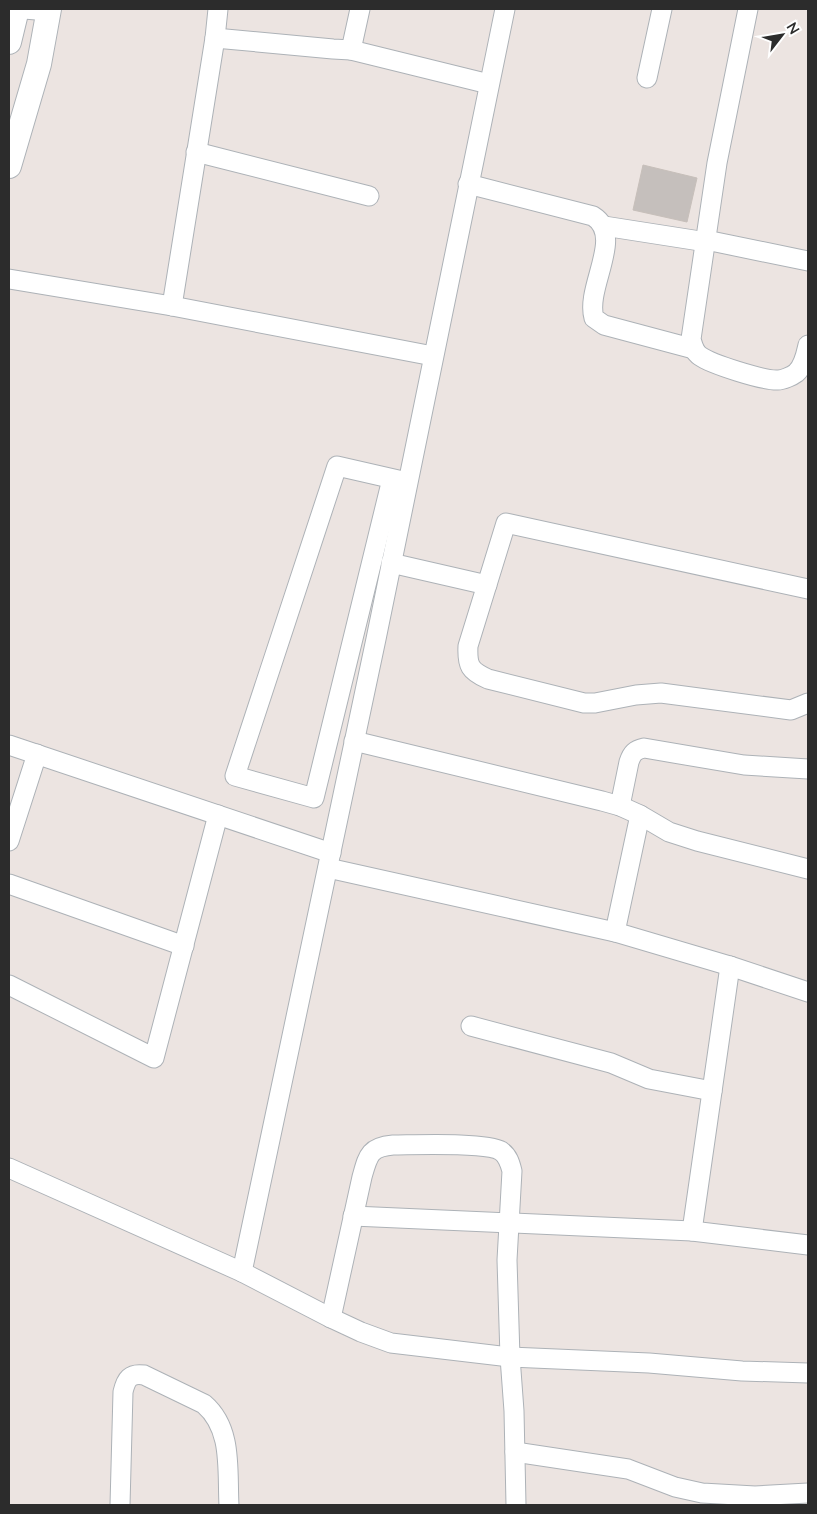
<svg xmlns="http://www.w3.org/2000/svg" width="817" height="1514" viewBox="0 0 817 1514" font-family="Lato,sans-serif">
<rect width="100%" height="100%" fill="#ece4e1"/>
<!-- building -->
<polygon fill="#c5bfbc" stroke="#c7bfba" points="643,165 697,178 687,222 633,210"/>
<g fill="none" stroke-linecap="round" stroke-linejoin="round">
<defs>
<g id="minor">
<polyline points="24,9 49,11"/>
<path d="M748,9L717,163L691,339C693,346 694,352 700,356C711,364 764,381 778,380C783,380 792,376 796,373C804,366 806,354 808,345"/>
<polyline points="215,38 333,49 351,50 360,9"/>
<polyline points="351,50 489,84"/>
<polyline points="647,78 662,9"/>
<polyline points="196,152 369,196"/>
<path d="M468,184L593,216C625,236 585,287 594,318L604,325L694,349"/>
<polyline points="604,226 700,241 706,240 808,261"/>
<polyline points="9,279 172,306 433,356"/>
<polyline points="172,306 215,38 218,9"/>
<polyline points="392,479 314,798 235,776 337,466 407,482"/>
<polyline points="391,563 487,585"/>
<path d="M808,589L506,523L468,646C467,666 470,671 488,679L584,703H595L636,695L661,693L791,710L808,703"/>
<polyline points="354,741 602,801 620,806 640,815 669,832 697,841 808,869"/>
<polyline points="9,745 331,853"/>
<path d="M620,806L629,762C632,753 635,750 644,748L744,765L808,769"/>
<polyline points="9,841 37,754"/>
<polyline points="328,868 615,932 730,966 808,992"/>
<polyline points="9,884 184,946"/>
<polyline points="615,932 640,815"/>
<polyline points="9,985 154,1058 218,815"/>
<polyline points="471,1026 611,1063 649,1079 712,1091"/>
<polyline points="9,1168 242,1272 376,639 505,9"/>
<polyline points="353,1216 692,1231 808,1245"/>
<polyline points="692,1231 730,966"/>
<polyline points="242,1272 331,1318 361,1332 391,1343 510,1357 649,1363 742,1371 808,1373"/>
<path d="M331,1318L362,1177C368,1156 369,1147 393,1145C414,1145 486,1142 501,1151C508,1156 510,1163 512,1171L507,1260L510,1357L514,1411L516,1505"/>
<polyline points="515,1452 628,1469 675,1487 702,1493 755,1496 808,1493"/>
<path d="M120,1505L123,1392C126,1379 130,1373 144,1375L204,1404C233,1429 227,1470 229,1505"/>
</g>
<g id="tertiary">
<polyline points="9,42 17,9"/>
<polyline points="9,166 39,64 49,9"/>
</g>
</defs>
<!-- minor casing -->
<use href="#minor" stroke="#adb2b7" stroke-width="21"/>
<!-- tertiary casing -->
<use href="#tertiary" stroke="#adb2b7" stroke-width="26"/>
<!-- minor -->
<use href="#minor" stroke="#fff" stroke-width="19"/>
<!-- tertiary -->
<use href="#tertiary" stroke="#fff" stroke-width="24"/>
</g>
<!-- border -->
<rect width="817" height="1514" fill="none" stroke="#2c2c2c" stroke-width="20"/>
<!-- north arrow -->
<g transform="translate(782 35) rotate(59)" stroke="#ffffff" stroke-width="4" paint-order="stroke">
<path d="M0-4L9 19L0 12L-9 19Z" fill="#2c2c2c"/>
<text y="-8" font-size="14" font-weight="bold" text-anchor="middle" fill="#2c2c2c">N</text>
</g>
</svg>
